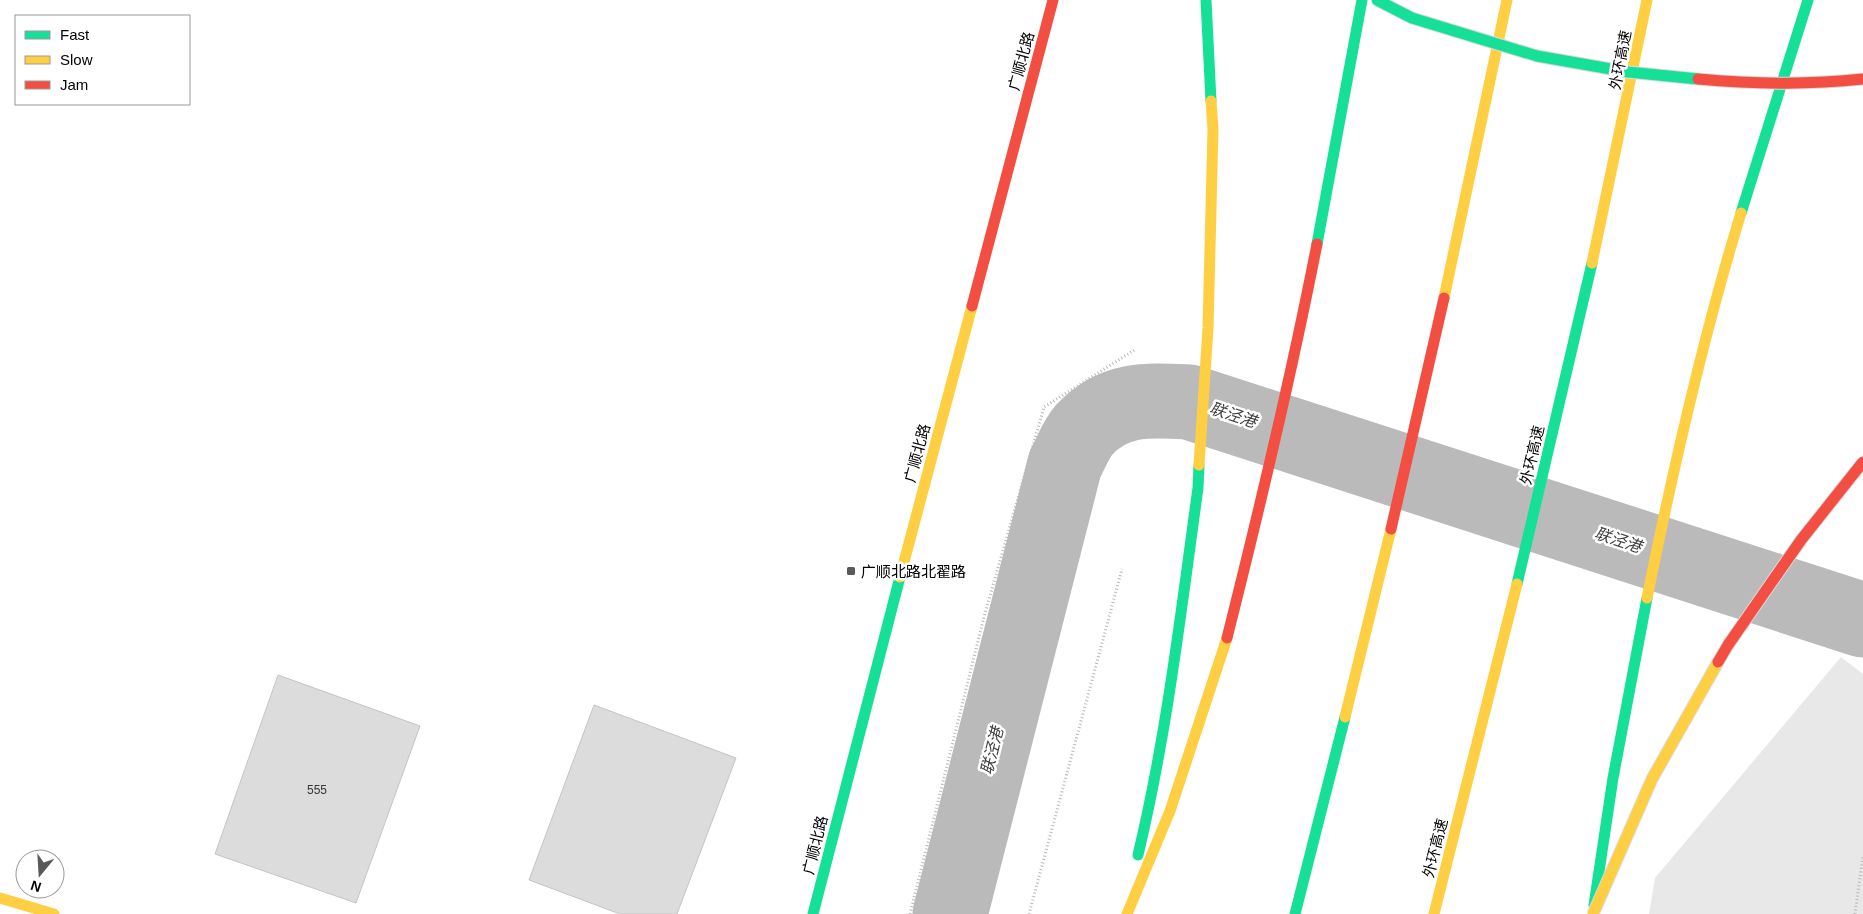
<svg xmlns="http://www.w3.org/2000/svg" width="1863" height="914" viewBox="0 0 1863 914" font-family="Helvetica,'Noto Sans SC',sans-serif">
<rect width="100%" height="100%" fill="#fff"/>
<!-- green -->
<polygon fill="#e8e8e8" points="1841,657 1863,674 1863,914 1649,914 1655,878"/>
<g fill="none" stroke-linecap="round" stroke-linejoin="round">
<!-- river -->
<path stroke="#bababa" stroke-width="75" d="M950,914L1065,464C1071,453 1076,439 1084,430C1114,397 1149,400 1189,402L1863,620"/>
</g>
<!-- building -->
<g fill="#dcdcdc" stroke="#c4c4c4">
<polygon points="278,675 420,726 356,903 215,854"/>
<polygon points="594,705 736,758 677,914 620,914 529,880"/>
</g>
<g fill="none" stroke-linecap="round" stroke-linejoin="round">
<!-- path -->
<g stroke="#b8b8b8" stroke-width="3" stroke-dasharray="1 2.5" stroke-linecap="butt">
<polyline points="910,914 984,617 1044,407 1136,349"/>
<polyline points="1029,914 1122,569"/>
<polyline points="1855,914 1863,855"/>
</g>
<!-- fast -->
<g stroke="#16e098" stroke-width="11">
<polyline points="1206,0 1211,101"/>
<polyline points="1741,213 1808,0"/>
<polyline points="1317,244 1362,0"/>
<polyline points="1517,584 1592,263"/>
<path d="M1138,855C1167,734 1181,611 1198,488L1199,465"/>
<polyline points="1594,905 1613,778 1647,598"/>
<polyline points="813,914 900,577"/>
<polyline points="1295,914 1345,717"/>
</g>
<!-- slow -->
<g stroke="#ffcf43" stroke-width="11">
<polyline points="1592,263 1647,0"/>
<polyline points="1444,298 1507,0"/>
<polyline points="1199,465 1208,328 1213,129 1211,101"/>
<polyline points="900,577 972,306"/>
<path d="M1647,598C1673,469 1702,340 1741,213"/>
<polyline points="1345,717 1391,529"/>
<polyline points="0,898 54,914"/>
<polyline points="1127,914 1170,811 1227,638"/>
<polyline points="1434,914 1517,584"/>
</g>
<!-- jam -->
<g stroke="#f24e42" stroke-width="11">
<polyline points="972,306 1053,0"/>
<polyline points="1391,529 1444,298"/>
<path d="M1227,638C1260,507 1291,377 1317,244"/>
</g>
<defs>
<polyline id="fast-bridge" points="1377,0 1412,18 1537,56 1628,72 1698,79"/>
<polyline id="slow-bridge" points="1593,914 1652,779 1718,662"/>
<g id="jam-bridge">
<path d="M1698,79C1752,84 1809,85 1863,79"/>
<polyline points="1718,662 1728,645 1801,540 1863,462"/>
</g>
</defs>
<!-- fast-bridge casing -->
<use href="#fast-bridge" stroke="#dbdbdb" stroke-width="13" stroke-linecap="butt"/>
<!-- slow-bridge casing -->
<use href="#slow-bridge" stroke="#dbdbdb" stroke-width="13" stroke-linecap="butt"/>
<!-- jam-bridge casing -->
<use href="#jam-bridge" stroke="#dbdbdb" stroke-width="13" stroke-linecap="butt"/>
<!-- fast-bridge -->
<use href="#fast-bridge" stroke="#16e098" stroke-width="11"/>
<!-- slow-bridge -->
<use href="#slow-bridge" stroke="#ffcf43" stroke-width="11"/>
<!-- jam-bridge -->
<use href="#jam-bridge" stroke="#f24e42" stroke-width="11"/>
</g>
<!-- markers -->
<rect fill="#595959" stroke="#fff" stroke-width="2" x="846" y="566" width="10" height="10" rx="2.5"/>
<g text-anchor="middle" dominant-baseline="central" stroke-width="5" stroke-linejoin="round" paint-order="stroke">
<!-- number labels -->
<g font-size="12" fill="#373737">
<text x="317" y="790">555</text>
</g>
<!-- street labels -->
<g font-size="15" fill="#000" stroke="#fff">
<text transform="translate(1620 60) rotate(-79)">外环高速</text>
<text transform="translate(1021 61) rotate(-75)">广顺北路</text>
<text transform="translate(917 453) rotate(-75)">广顺北路</text>
<text transform="translate(1532 455) rotate(-77)">外环高速</text>
<text transform="translate(815 845) rotate(-76)">广顺北路</text>
<text transform="translate(1435 848) rotate(-76)">外环高速</text>
</g>
<!-- poi labels -->
<g font-size="15" fill="#000" stroke="#fff" text-anchor="start">
<text x="861" y="571">广顺北路北翟路</text>
</g>
<!-- water labels -->
<g font-size="16" font-style="italic" fill="#3e3e3e" stroke="#fff">
<text transform="translate(1233 415) rotate(18)">联泾港</text>
<text transform="translate(1618 540) rotate(18)">联泾港</text>
<text transform="translate(992 751) rotate(-76)">联泾港</text>
</g>
</g>
<!-- legend -->
<rect x="15" y="15" width="175" height="90" fill="#ffffff" stroke="#999999"/>
<rect x="25" y="31" width="25" height="8" fill="#16e098" stroke="#999999"/>
<text x="60" y="40" font-size="15" fill="#000000">Fast</text>
<rect x="25" y="56" width="25" height="8" fill="#ffcf43" stroke="#999999"/>
<text x="60" y="65" font-size="15" fill="#000000">Slow</text>
<rect x="25" y="81" width="25" height="8" fill="#f24e42" stroke="#999999"/>
<text x="60" y="90" font-size="15" fill="#000000">Jam</text>
<!-- north arrow -->
<g transform="translate(40 874) rotate(198)"><circle r="24" fill="#ffffff" stroke="#999999"/>
<path d="M0-4L9 19L0 12L-9 19Z" fill="#595959"/>
<text y="-8" font-size="14" font-weight="bold" text-anchor="middle" fill="#000000">N</text>
</g>
</svg>
